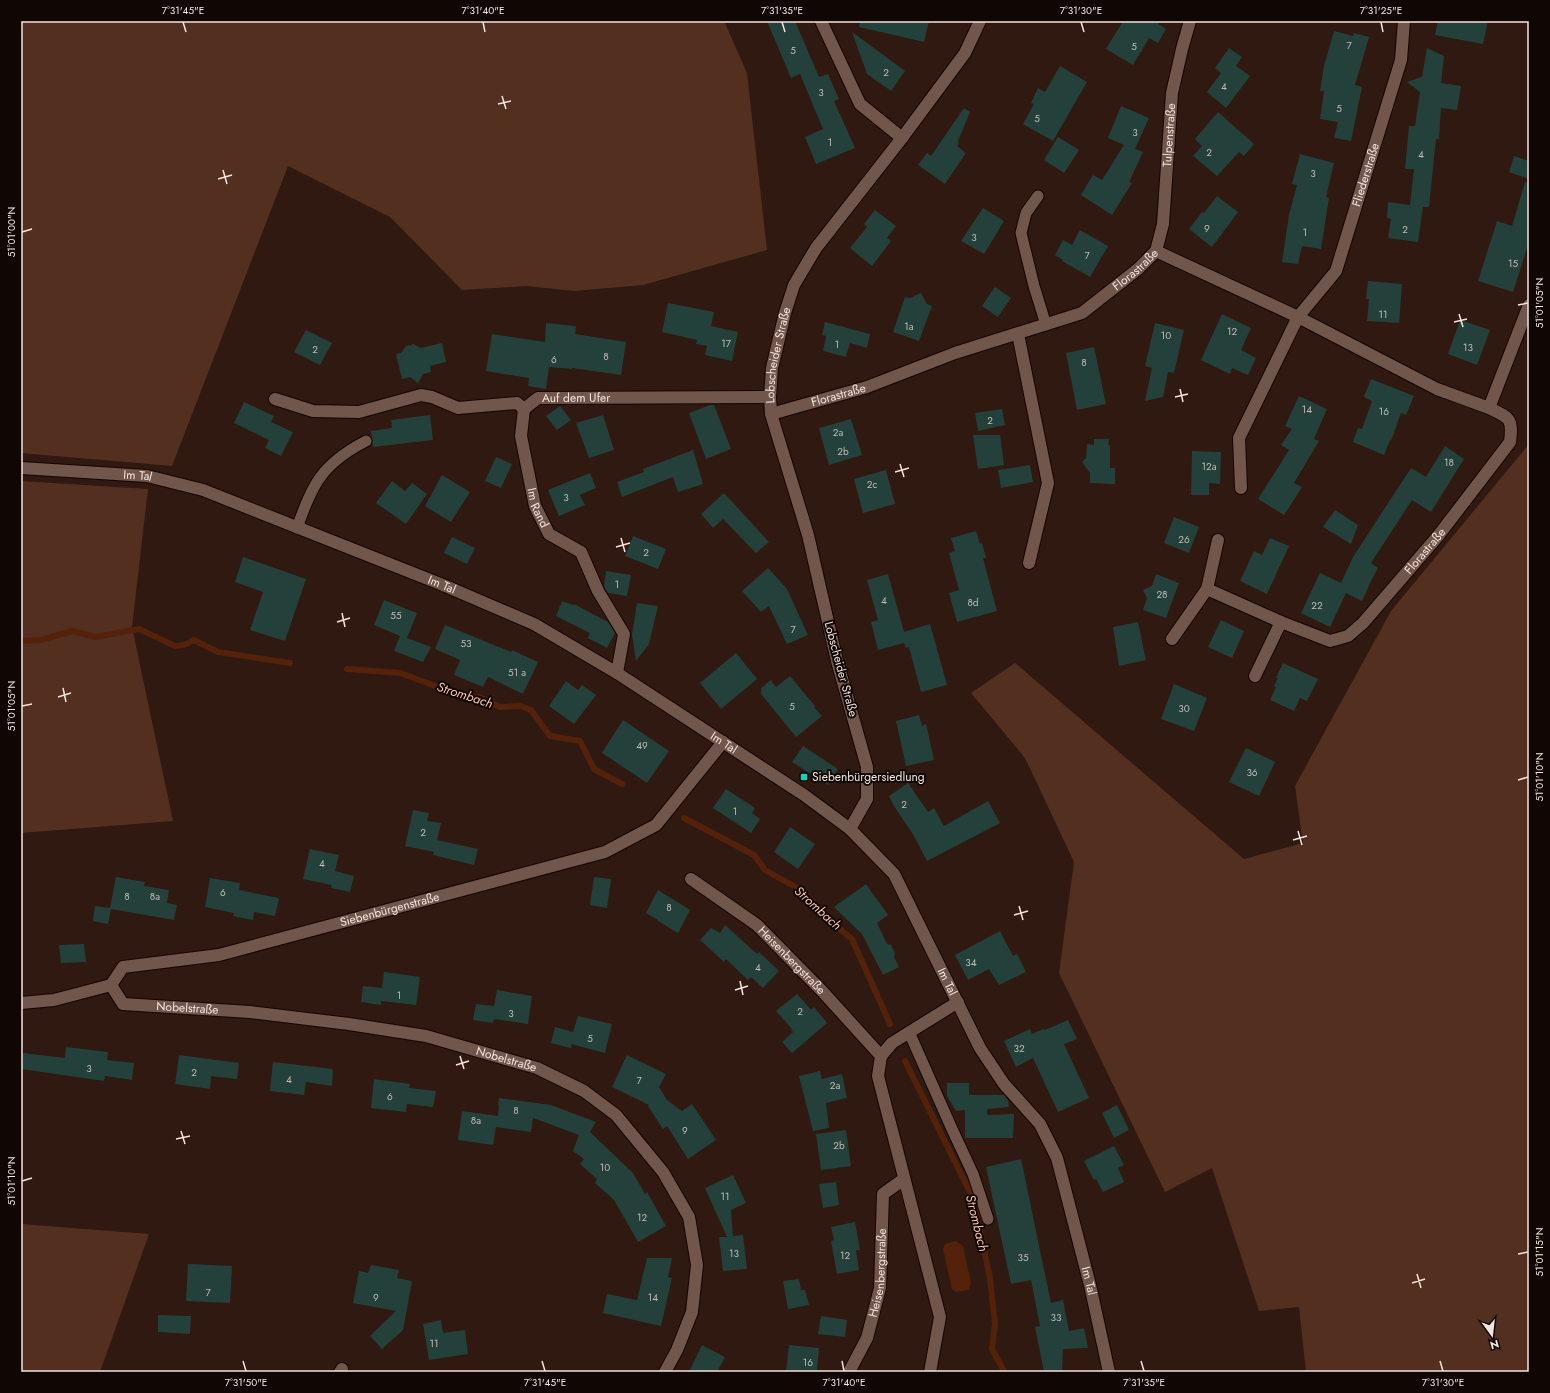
<svg xmlns="http://www.w3.org/2000/svg" width="1550" height="1393" viewBox="0 0 1550 1393" font-family="Jost,sans-serif">
<rect width="100%" height="100%" fill="#2f1910"/>
<!-- green -->
<g fill="#532f20">
<polygon points="21,21 724,21 747,73 767,250 643,285 574,291 526,286 462,290 390,217 288,166 172,466 21,453"/>
<polygon points="1529,444 1529,1372 1306,1372 1299,1307 1259,1311 1212,1168 1165,1192 1059,973 1074,862 1025,758 971,693 1015,663 1244,859 1303,843 1295,786 1391,611"/>
<polygon points="21,481 148,489 132,627 173,821 21,833"/>
<polygon points="21,1224 149,1234 100,1372 21,1372"/>
</g>
<!-- water -->
<polygon fill="#54220b" points="956,1241 963,1246 971,1283 969,1290 956,1292 952,1289 943,1249 945,1244"/>
<g fill="none" stroke-linecap="round" stroke-linejoin="round">
<!-- stream -->
<g stroke="#54220b" stroke-width="6">
<polyline points="21,641 40,640 73,631 95,637 139,629 175,646 184,645 194,640 218,652 290,663"/>
<polyline points="347,669 400,673 468,698 479,697 500,707 520,706 531,710 550,736 580,741 594,769 622,784"/>
<polyline points="684,818 754,855 765,870 801,890 829,920 852,939 890,1024"/>
<polyline points="905,1061 973,1198 990,1278 995,1324 992,1349 1003,1369 1003,1372"/>
</g>
</g>
<!-- building -->
<g fill="#23413a">
<polygon points="767,21 795,21 819,77 828,74 839,99 834,101 855,148 816,164 805,137 823,129 800,74 791,78"/>
<polygon points="860,21 929,21 924,42 859,27"/>
<polygon points="1119,21 1160,21 1158,24 1166,29 1158,43 1149,38 1133,65 1106,49 1122,23"/>
<polygon points="1438,21 1488,21 1483,44 1435,35"/>
<polygon points="1334,31 1353,36 1354,33 1369,37 1355,85 1362,87 1351,141 1334,138 1338,122 1320,119 1324,91 1320,91 1324,66"/>
<polygon points="852,32 905,71 891,91 867,74"/>
<polygon points="1229,48 1242,57 1236,66 1250,76 1226,108 1207,92 1221,73 1215,68"/>
<polygon points="1427,48 1444,56 1441,83 1461,86 1457,110 1441,108 1439,139 1436,139 1429,207 1423,207 1418,242 1388,238 1391,219 1387,218 1388,202 1410,205 1414,169 1405,169 1409,126 1415,126 1420,92 1407,82 1422,77"/>
<polygon points="1060,66 1087,82 1053,141 1023,124 1034,104 1031,103 1038,88 1045,92"/>
<polygon points="1121,106 1149,118 1135,149 1143,152 1129,182 1132,183 1112,215 1081,195 1093,175 1102,180 1124,145 1108,138"/>
<polygon points="964,108 970,112 958,141 959,142 957,146 966,153 945,184 918,165 927,153 931,156"/>
<polygon points="1218,112 1254,144 1244,156 1239,152 1217,176 1193,156 1202,146 1195,139"/>
<polygon points="1058,137 1079,150 1064,173 1044,160"/>
<polygon points="1300,154 1334,163 1326,197 1329,198 1321,249 1302,246 1298,264 1282,262 1289,215 1297,185 1292,184"/>
<polygon points="1514,156 1529,161 1529,179 1509,172"/>
<polygon points="1525,182 1529,183 1529,242 1513,292 1478,281 1497,221 1512,226"/>
<polygon points="1217,196 1238,212 1212,247 1189,229 1202,212 1204,213"/>
<polygon points="983,208 1004,221 984,254 961,241"/>
<polygon points="875,210 896,226 887,238 891,241 872,266 850,248 867,227 864,224"/>
<polygon points="1080,230 1108,246 1090,277 1062,261 1063,260 1055,255 1063,240 1072,245"/>
<polygon points="1368,281 1402,284 1399,323 1367,321 1369,299 1366,299"/>
<polygon points="995,287 1011,298 998,317 982,306"/>
<polygon points="921,293 927,304 932,306 919,341 893,332 905,297 910,298"/>
<polygon points="668,303 714,312 711,326 738,332 732,361 705,355 707,346 696,344 697,340 662,332"/>
<polygon points="1222,314 1251,328 1241,350 1256,358 1248,375 1232,368 1230,374 1201,360"/>
<polygon points="1460,320 1490,330 1477,365 1448,354"/>
<polygon points="825,322 870,334 867,348 850,343 846,357 823,351 826,336 822,335"/>
<polygon points="546,323 576,326 575,334 626,342 621,375 572,368 572,369 549,367 546,389 528,386 529,378 486,371 492,334 545,342"/>
<polygon points="1155,323 1184,330 1174,373 1168,372 1163,397 1145,401 1152,368 1145,366"/>
<polygon points="306,330 332,343 320,365 294,352"/>
<polygon points="442,343 446,362 430,366 431,372 423,374 418,383 410,377 402,379 396,354 401,353 406,346 414,344 420,348"/>
<polygon points="1094,347 1106,404 1077,410 1066,353"/>
<polygon points="1371,379 1414,396 1406,415 1401,413 1391,441 1390,440 1384,455 1353,442 1358,428 1362,429 1372,401 1364,397"/>
<polygon points="1299,396 1327,409 1314,439 1319,441 1294,483 1302,487 1284,515 1258,499 1289,450 1281,445 1292,429 1285,426"/>
<polygon points="244,402 274,416 271,422 293,432 281,456 265,448 269,440 234,423"/>
<polygon points="710,405 714,405 731,449 706,459 689,413"/>
<polygon points="560,406 571,420 557,430 546,416"/>
<polygon points="1002,409 1005,425 978,431 975,413"/>
<polygon points="430,415 433,440 373,447 371,431 392,428 391,420"/>
<polygon points="603,415 614,450 589,458 576,423"/>
<polygon points="851,419 862,455 829,465 819,428"/>
<polygon points="973,435 1000,435 1004,465 978,469"/>
<polygon points="1094,439 1109,439 1108,445 1110,445 1110,468 1115,468 1115,484 1090,483 1090,473 1082,462 1086,458 1087,444 1094,445"/>
<polygon points="1445,446 1464,459 1431,512 1412,500 1371,563 1378,568 1371,581 1362,601 1346,593 1330,627 1301,613 1320,573 1341,583 1353,557 1411,468 1426,477"/>
<polygon points="693,450 703,484 678,492 673,477 622,497 617,482 644,472 643,469"/>
<polygon points="1192,451 1221,452 1220,484 1209,483 1209,495 1191,495"/>
<polygon points="496,457 512,464 501,488 485,481"/>
<polygon points="1030,465 1033,482 1001,488 998,470"/>
<polygon points="886,470 895,504 863,513 854,479"/>
<polygon points="590,473 596,488 580,495 585,505 559,516 548,490"/>
<polygon points="442,475 470,492 451,522 425,506"/>
<polygon points="392,481 405,491 412,483 427,494 406,524 376,503"/>
<polygon points="724,493 769,542 756,553 723,519 713,528 701,514"/>
<polygon points="1335,510 1358,525 1351,544 1323,527"/>
<polygon points="1174,517 1199,527 1189,553 1164,543"/>
<polygon points="976,531 980,544 982,543 986,558 983,558 997,611 957,622 949,593 959,590 949,553 955,551 951,538"/>
<polygon points="633,536 666,549 658,569 625,556"/>
<polygon points="452,537 475,548 467,564 444,553"/>
<polygon points="1270,538 1289,546 1267,594 1240,581 1254,551 1262,555"/>
<polygon points="243,557 306,579 285,641 250,630 263,592 235,582"/>
<polygon points="768,568 787,589 808,635 787,644 769,606 761,612 742,591"/>
<polygon points="606,571 631,575 627,596 608,593 604,587"/>
<polygon points="888,574 904,632 930,624 947,685 921,692 909,647 906,648 904,643 878,650 871,622 878,620 867,580"/>
<polygon points="1156,574 1179,583 1166,618 1143,610 1147,598 1143,590 1152,586"/>
<polygon points="384,600 417,613 407,638 431,647 423,662 394,651 400,636 374,625"/>
<polygon points="562,601 573,605 574,604 608,622 615,633 607,648 588,638 590,633 556,616"/>
<polygon points="637,603 658,606 649,644 636,661 632,634"/>
<polygon points="1221,620 1244,631 1232,658 1208,647"/>
<polygon points="1138,622 1146,660 1119,666 1113,627"/>
<polygon points="445,625 511,652 512,650 538,662 523,694 488,677 483,687 454,675 460,660 435,649"/>
<polygon points="736,653 757,679 721,709 700,683"/>
<polygon points="1283,663 1318,679 1307,701 1300,698 1294,711 1270,700 1276,687 1274,686 1278,678 1276,678"/>
<polygon points="790,676 815,706 814,707 822,716 796,737 761,694 761,688 771,680 776,687"/>
<polygon points="566,681 578,690 582,685 596,695 574,724 549,706"/>
<polygon points="1174,684 1207,698 1194,731 1161,719"/>
<polygon points="919,715 922,726 926,724 934,760 906,766 896,721"/>
<polygon points="623,720 669,751 647,783 602,753"/>
<polygon points="803,746 838,769 828,785 792,762"/>
<polygon points="1246,748 1275,762 1259,796 1229,782"/>
<polygon points="908,783 928,812 934,808 944,826 988,801 1000,823 927,861 913,834 894,806 889,796"/>
<polygon points="726,789 755,808 752,813 760,819 751,833 713,808"/>
<polygon points="413,810 429,813 427,821 441,823 437,840 478,849 474,865 433,855 434,852 405,846"/>
<polygon points="790,827 815,844 798,869 774,852"/>
<polygon points="310,849 339,855 335,871 354,876 350,892 331,888 332,885 303,879"/>
<polygon points="116,877 145,882 144,886 169,890 167,903 177,905 174,920 111,909 108,924 93,921 95,906 110,908"/>
<polygon points="594,877 611,879 607,908 590,905"/>
<polygon points="210,878 240,883 239,890 279,898 275,916 254,912 253,920 233,916 234,913 205,907"/>
<polygon points="866,884 888,915 877,923 887,944 891,945 895,953 894,957 899,967 883,975 862,934 834,907"/>
<polygon points="658,890 690,910 678,933 658,921 658,920 646,913"/>
<polygon points="725,925 757,954 759,952 779,971 763,988 751,977 748,980 726,959 724,962 700,940 711,928 720,933"/>
<polygon points="1000,931 1013,956 1017,954 1026,972 999,985 989,969 968,980 955,955"/>
<polygon points="84,944 86,962 61,963 59,945"/>
<polygon points="384,972 420,977 416,1005 381,1001 381,1005 361,1002 363,986 382,988"/>
<polygon points="497,990 532,996 528,1024 494,1019 493,1023 473,1020 476,1004 494,1006"/>
<polygon points="797,994 811,1010 814,1007 827,1023 792,1053 782,1042 793,1032 791,1030 792,1029 776,1011"/>
<polygon points="578,1016 612,1024 605,1053 571,1044 571,1048 551,1043 555,1027 573,1032"/>
<polygon points="1068,1020 1077,1039 1064,1044 1089,1098 1058,1112 1033,1058 1016,1067 1004,1041 1030,1029 1032,1034 1043,1029 1045,1030"/>
<polygon points="66,1047 108,1052 107,1060 134,1063 132,1080 105,1076 104,1081 21,1069 23,1053 65,1058"/>
<polygon points="179,1055 239,1063 237,1079 211,1076 210,1089 175,1084"/>
<polygon points="627,1055 666,1074 659,1087 667,1100 682,1111 692,1104 716,1140 688,1159 667,1126 663,1129 648,1106 649,1105 612,1087"/>
<polygon points="273,1062 333,1069 332,1086 306,1082 304,1095 270,1091"/>
<polygon points="820,1071 822,1079 842,1074 847,1098 826,1103 829,1128 813,1131 799,1076"/>
<polygon points="374,1079 410,1084 409,1088 436,1091 433,1107 407,1104 406,1112 371,1108"/>
<polygon points="947,1083 969,1083 969,1095 1004,1095 1008,1100 1009,1107 987,1109 987,1115 1014,1114 1013,1138 965,1138 965,1110 956,1111 947,1096"/>
<polygon points="499,1098 551,1105 596,1122 590,1132 633,1173 645,1194 647,1192 666,1226 638,1242 614,1200 595,1183 597,1179 580,1164 584,1159 573,1151 579,1135 533,1118 531,1132 496,1127 493,1145 458,1140 462,1111 498,1116 499,1105 498,1105"/>
<polygon points="1117,1105 1129,1130 1114,1138 1102,1113"/>
<polygon points="846,1130 851,1166 821,1170 816,1134"/>
<polygon points="1114,1146 1124,1165 1118,1168 1124,1182 1103,1192 1096,1179 1094,1180 1084,1161"/>
<polygon points="1021,1159 1051,1303 1063,1300 1069,1331 1084,1328 1088,1348 1063,1349 1062,1372 1044,1372 1035,1327 1040,1326 1031,1280 1011,1284 986,1167"/>
<polygon points="733,1175 746,1203 731,1210 733,1236 743,1235 747,1269 723,1271 719,1237 727,1237 705,1188"/>
<polygon points="836,1182 839,1205 823,1208 819,1184"/>
<polygon points="855,1222 860,1250 856,1250 859,1270 837,1274 831,1241 834,1240 831,1227"/>
<polygon points="647,1258 672,1258 668,1277 672,1278 661,1326 603,1313 607,1294 637,1300"/>
<polygon points="188,1264 232,1266 230,1303 186,1301"/>
<polygon points="371,1265 399,1270 397,1278 412,1281 403,1330 382,1349 370,1336 396,1311 353,1303 359,1271 368,1273"/>
<polygon points="799,1279 801,1290 805,1290 809,1305 788,1309 783,1281"/>
<polygon points="158,1315 191,1316 190,1334 158,1332"/>
<polygon points="821,1316 847,1320 845,1337 818,1334"/>
<polygon points="441,1320 443,1333 465,1330 468,1354 429,1360 423,1324"/>
<polygon points="702,1345 725,1357 717,1372 689,1372"/>
<polygon points="789,1345 819,1348 817,1372 786,1372"/>
</g>
<g fill="none" stroke-linecap="round" stroke-linejoin="round">
<defs>
<g id="service">
<polyline points="1038,196 1026,213 1021,233 1034,286 1046,325"/>
<path d="M297,528C313,483 322,464 366,441"/>
<polyline points="909,1032 952,1129 973,1174 988,1219"/>
</g>
<g id="minor">
<polyline points="821,21 860,104 902,138"/>
<polyline points="1156,251 1298,317 1437,389 1489,408 1529,305"/>
<path id="s1" d="M1156,251L1163,224L1172,93L1182,49L1190,21"/>
<polyline points="1018,334 1048,483 1029,563"/>
<path id="s2" d="M275,399L313,411L359,412L421,395L432,397L458,408L517,403L524,409L538,398L770,397"/>
<path id="s3" d="M524,409L521,436L535,506L549,534L581,552L598,591L624,634L617,673"/>
<path id="s4" d="M771,414L867,387L955,353L1082,313L1138,269L1156,251"/>
<path id="s5" d="M1241,488L1239,438L1298,317L1336,271L1401,60L1404,21"/>
<polyline points="1207,589 1218,540"/>
<path id="s6" d="M1172,639L1207,589L1281,622L1330,641L1348,636L1363,623L1438,536L1510,442C1513,418 1510,418 1489,408"/>
<polyline points="1255,676 1281,622"/>
<path id="s7" d="M691,879L757,925L822,991L881,1056L892,1043L958,1002"/>
<path id="s8" d="M111,985L123,1004L250,1012L349,1024L426,1036L537,1068L584,1091L616,1115L663,1172L689,1217L697,1265L692,1312L677,1350L665,1372"/>
<path id="s9" d="M21,1003L54,1000L111,985L123,967L219,955L605,852L656,825L723,742"/>
<polyline points="881,1056 878,1076 940,1317 930,1372"/>
<polyline points="340,1372 342,1369"/>
<path id="s10" d="M849,1372L867,1338L880,1288L883,1194L904,1179"/>
</g>
<g id="tertiary">
<path id="s11" d="M850,829L867,799V767L837,661L808,535L771,414L770,397L772,368L785,313L794,285L816,248L902,138L965,53L980,21"/>
</g>
<g id="secondary">
<path id="s12" d="M21,468L147,476L203,490L443,585L534,624L617,673L804,795L850,829L894,874L980,1048L1004,1084L1040,1124L1057,1158L1090,1285L1109,1372"/>
</g>
</defs>
<!-- service casing -->
<use href="#service" stroke="#160400" stroke-width="13"/>
<!-- minor casing -->
<use href="#minor" stroke="#160400" stroke-width="14"/>
<!-- tertiary casing -->
<use href="#tertiary" stroke="#160400" stroke-width="14"/>
<!-- secondary casing -->
<use href="#secondary" stroke="#160400" stroke-width="14"/>
<!-- service -->
<use href="#service" stroke="#70564b" stroke-width="11"/>
<!-- minor -->
<use href="#minor" stroke="#70564b" stroke-width="12"/>
<!-- tertiary -->
<use href="#tertiary" stroke="#70564b" stroke-width="12"/>
<!-- secondary -->
<use href="#secondary" stroke="#70564b" stroke-width="12"/>
</g>
<!-- ticks -->
<path fill="none" stroke="#f3e4dd" stroke-width="1.5" d="M183,22L186,32M483,22L485,32M782,22L785,32M1081,22L1084,32M1381,22L1383,32M502,96L506,109M498,104L511,101M223,170L227,184M218,179L232,175M22,232L32,229M1518,305L1528,303M1459,314L1463,327M1454,322L1467,319M1180,389L1183,402M1175,397L1188,394M900,464L904,477M895,472L909,468M621,538L625,552M616,547L630,543M342,613L345,627M337,622L350,618M63,688L66,702M58,697L71,693M22,706L32,704M1518,780L1528,777M1298,831L1302,845M1293,840L1307,836M1019,906L1023,920M1014,915L1028,911M740,981L743,995M735,990L748,986M460,1056L464,1069M456,1065L469,1061M181,1131L185,1144M176,1139L190,1136M22,1181L32,1178M1518,1254L1528,1252M1417,1274L1421,1288M1412,1283L1425,1279M243,1361L246,1371M542,1361L545,1371M842,1361L844,1371M1141,1361L1144,1371M1440,1361L1443,1371"/>
<!-- markers -->
<rect fill="#0fd5b4" stroke="#100704" stroke-width="1.5" x="800" y="773" width="8" height="8" rx="2"/>
<g text-anchor="middle" dominant-baseline="central" stroke-width="4" stroke-linejoin="round" paint-order="stroke">
<!-- number labels -->
<g font-size="10" fill="#bfbbb4">
<text x="1349" y="45">7</text>
<text x="1134" y="46">5</text>
<text x="793" y="50">5</text>
<text x="886" y="72">2</text>
<text x="1224" y="86">4</text>
<text x="821" y="92">3</text>
<text x="1339" y="108">5</text>
<text x="1037" y="118">5</text>
<text x="1135" y="132">3</text>
<text x="830" y="142">1</text>
<text x="1209" y="152">2</text>
<text x="1421" y="154">4</text>
<text x="1313" y="173">3</text>
<text x="1207" y="228">9</text>
<text x="1405" y="229">2</text>
<text x="1305" y="232">1</text>
<text x="974" y="237">3</text>
<text x="1087" y="255">7</text>
<text x="1513" y="263">15</text>
<text x="1383" y="314">11</text>
<text x="909" y="326">1a</text>
<text x="1232" y="331">12</text>
<text x="1166" y="335">10</text>
<text x="726" y="343">17</text>
<text x="837" y="344">1</text>
<text x="1468" y="347">13</text>
<text x="315" y="349">2</text>
<text x="606" y="356">8</text>
<text x="554" y="359">6</text>
<text x="1084" y="362">8</text>
<text x="1307" y="409">14</text>
<text x="1384" y="411">16</text>
<text x="990" y="420">2</text>
<text x="838" y="432">2a</text>
<text x="843" y="451">2b</text>
<text x="1449" y="462">18</text>
<text x="1209" y="466">12a</text>
<text x="872" y="484">2c</text>
<text x="566" y="497">3</text>
<text x="1184" y="539">26</text>
<text x="646" y="552">2</text>
<text x="617" y="584">1</text>
<text x="1162" y="594">28</text>
<text x="884" y="600">4</text>
<text x="973" y="602">8d</text>
<text x="1317" y="605">22</text>
<text x="396" y="615">55</text>
<text x="793" y="629">7</text>
<text x="466" y="643">53</text>
<text x="517" y="672">51 a</text>
<text x="792" y="706">5</text>
<text x="1184" y="708">30</text>
<text x="642" y="745">49</text>
<text x="1252" y="772">36</text>
<text x="904" y="804">2</text>
<text x="735" y="811">1</text>
<text x="423" y="832">2</text>
<text x="322" y="863">4</text>
<text x="223" y="892">6</text>
<text x="127" y="896">8</text>
<text x="155" y="896">8a</text>
<text x="669" y="907">8</text>
<text x="971" y="962">34</text>
<text x="758" y="967">4</text>
<text x="399" y="995">1</text>
<text x="800" y="1011">2</text>
<text x="511" y="1013">3</text>
<text x="590" y="1038">5</text>
<text x="1019" y="1048">32</text>
<text x="89" y="1068">3</text>
<text x="194" y="1072">2</text>
<text x="289" y="1079">4</text>
<text x="639" y="1080">7</text>
<text x="835" y="1085">2a</text>
<text x="390" y="1096">6</text>
<text x="516" y="1110">8</text>
<text x="476" y="1120">8a</text>
<text x="685" y="1130">9</text>
<text x="839" y="1145">2b</text>
<text x="605" y="1167">10</text>
<text x="725" y="1196">11</text>
<text x="642" y="1217">12</text>
<text x="734" y="1253">13</text>
<text x="845" y="1255">12</text>
<text x="1023" y="1257">35</text>
<text x="208" y="1292">7</text>
<text x="376" y="1297">9</text>
<text x="653" y="1297">14</text>
<text x="1056" y="1317">33</text>
<text x="434" y="1343">11</text>
<text x="808" y="1362">16</text>
</g>
<!-- street labels -->
<g font-size="12" fill="#f3e4dd" stroke="#100704">
<text stroke="none"><textPath href="#s1" startOffset="117">Tulpenstraße</textPath></text>
<text stroke="none"><textPath href="#s5" startOffset="345">Fliederstraße</textPath></text>
<text stroke="none"><textPath href="#s4" startOffset="396">Florastraße</textPath></text>
<text stroke="none"><textPath href="#s11" startOffset="492">Lobscheider Straße</textPath></text>
<text stroke="none"><textPath href="#s4" startOffset="70">Florastraße</textPath></text>
<text stroke="none"><textPath href="#s2" startOffset="314">Auf dem Ufer</textPath></text>
<text stroke="none"><textPath href="#s12" startOffset="117">Im Tal</textPath></text>
<text stroke="none"><textPath href="#s3" startOffset="101">Im Rand</textPath></text>
<text stroke="none"><textPath href="#s6" startOffset="328">Florastraße</textPath></text>
<text stroke="none"><textPath href="#s12" startOffset="441">Im Tal</textPath></text>
<text transform="translate(841 669) rotate(75)">Lobscheider Straße</text>
<text stroke="none"><textPath href="#s12" startOffset="765">Im Tal</textPath></text>
<text stroke="none"><textPath href="#s9" startOffset="387">Siebenbürgenstraße</textPath></text>
<text stroke="none"><textPath href="#s7" startOffset="130">Heisenbergstraße</textPath></text>
<text stroke="none"><textPath href="#s12" startOffset="1101">Im Tal</textPath></text>
<text stroke="none"><textPath href="#s8" startOffset="87">Nobelstraße</textPath></text>
<text stroke="none"><textPath href="#s8" startOffset="411">Nobelstraße</textPath></text>
<text stroke="none"><textPath href="#s10" startOffset="105">Heisenbergstraße</textPath></text>
<text stroke="none"><textPath href="#s12" startOffset="1437">Im Tal</textPath></text>
</g>
<!-- poi labels -->
<g font-size="12" fill="#f3e4dd" stroke="#100704" text-anchor="start">
<text x="812" y="777">Siebenbürgersiedlung</text>
</g>
<!-- water labels -->
<g font-size="13" font-style="italic" fill="#f8c4ae" stroke="#100704">
<text transform="translate(465 695) rotate(18)">Strombach</text>
<text transform="translate(818 908) rotate(42)">Strombach</text>
<text transform="translate(977 1223) rotate(76)">Strombach</text>
</g>
</g>
<!-- border -->
<rect width="1550" height="1393" fill="none" stroke="#100704" stroke-width="44"/>
<!-- north arrow -->
<g transform="translate(1492 1335) rotate(165)" stroke="#100704" stroke-width="3" paint-order="stroke">
<path d="M0-3L7 15L0 10L-7 15Z" fill="#f3e4dd"/>
<text y="-6" font-size="11" font-weight="bold" text-anchor="middle" fill="#f3e4dd">N</text>
</g>
<rect x="22" y="22" width="1506" height="1349" fill="none" stroke="#f3e4dd" stroke-width="1.5"/>
<g font-size="10" text-anchor="middle" fill="#f3e4dd">
<text x="183" y="14">7°31'45"E</text>
<text x="483" y="14">7°31'40"E</text>
<text x="782" y="14">7°31'35"E</text>
<text x="1081" y="14">7°31'30"E</text>
<text x="1381" y="14">7°31'25"E</text>
<text transform="translate(11 232) rotate(-90)" y="4">51°01'00"N</text>
<text transform="translate(1539 303) rotate(-90)" y="4">51°01'05"N</text>
<text transform="translate(11 706) rotate(-90)" y="4">51°01'05"N</text>
<text transform="translate(1539 777) rotate(-90)" y="4">51°01'10"N</text>
<text transform="translate(11 1181) rotate(-90)" y="4">51°01'10"N</text>
<text transform="translate(1539 1252) rotate(-90)" y="4">51°01'15"N</text>
<text x="246" y="1386">7°31'50"E</text>
<text x="545" y="1386">7°31'45"E</text>
<text x="844" y="1386">7°31'40"E</text>
<text x="1144" y="1386">7°31'35"E</text>
<text x="1443" y="1386">7°31'30"E</text>
</g>
</svg>
